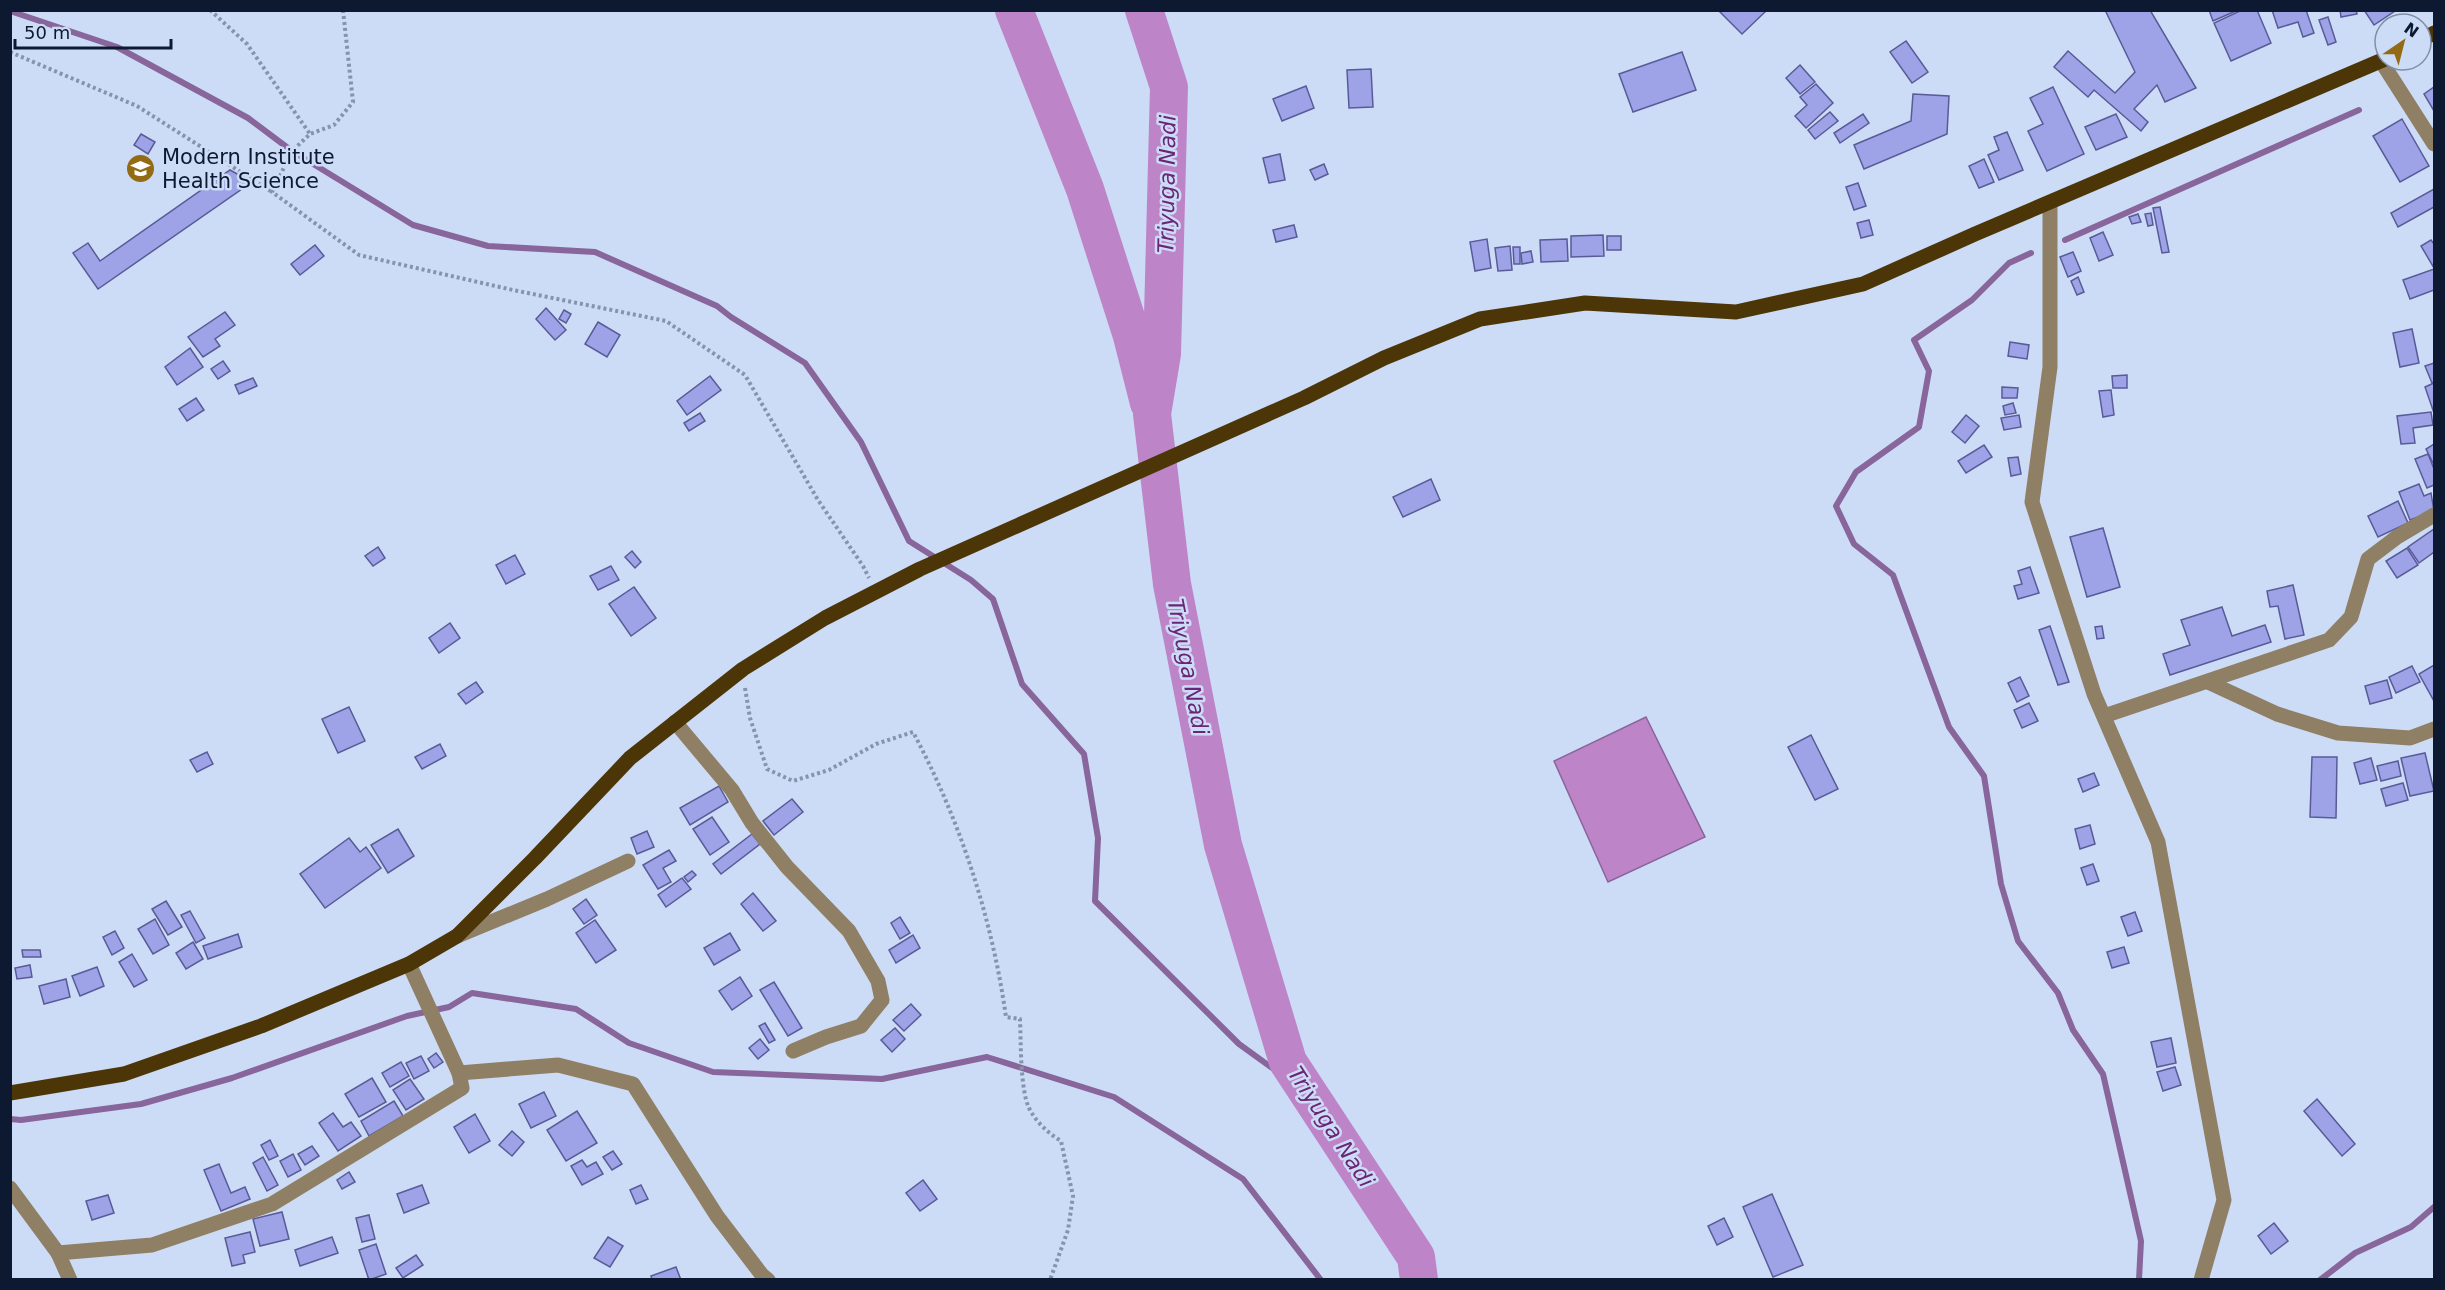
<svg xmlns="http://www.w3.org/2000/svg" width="2445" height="1290" viewBox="0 0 2445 1290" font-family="'DejaVu Sans',sans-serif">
<rect width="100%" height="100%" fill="#cddcf6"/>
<!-- water -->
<polygon fill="#bd85c8" stroke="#88659a" stroke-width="1.5" points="1646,717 1705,837 1608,882 1554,761"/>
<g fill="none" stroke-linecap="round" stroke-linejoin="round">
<!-- stream -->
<g stroke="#88659a" stroke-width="6">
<polyline points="10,11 117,47 248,118 292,151 413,225 488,246 595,252 717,306 731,317 805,363 861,442 909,541 971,580 993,599 1022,684 1084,754 1098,838 1095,901 1239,1044 1311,1096"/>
<polyline points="2065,240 2359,110"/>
<polyline points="2031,253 2009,263 1972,300 1914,340 1929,371 1919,427 1856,472 1836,506 1854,544 1893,575 1949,727 1984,776 2001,884 2018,941 2058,993 2073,1030 2103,1074 2141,1241 2139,1280"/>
<polyline points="10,1119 21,1120 141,1104 232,1078 407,1016 449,1007 472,993 576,1009 629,1043 713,1072 882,1079 987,1057 1114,1097 1243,1179 1321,1280"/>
<polyline points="2320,1280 2355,1253 2411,1227 2434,1207"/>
</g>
<!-- river -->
<g stroke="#bd85c8" stroke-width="38">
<polyline points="1014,10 1085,189 1132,336 1149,403"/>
<polyline points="1144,10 1169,87 1162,354 1152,414 1172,584 1223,845 1288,1062 1416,1257 1419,1280"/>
</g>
</g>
<!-- building -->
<g fill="#9ea2e6" stroke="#595b98" stroke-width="1.5">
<polygon points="1718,10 1765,10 1766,11 1742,34"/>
<polygon points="2105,10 2150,10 2196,88 2165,102 2157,85 2134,109 2148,122 2141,131 2094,90 2088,97 2054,67 2068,51 2115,93 2135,72"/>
<polygon points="2209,10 2238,10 2213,21"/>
<polygon points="2242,10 2257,10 2271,43 2231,61 2214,23"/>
<polygon points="2272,10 2306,10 2314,33 2303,37 2298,22 2278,28"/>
<polygon points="2340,10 2356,10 2357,14 2341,17"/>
<polygon points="2364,10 2395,10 2395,11 2374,25"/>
<polygon points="2328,17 2336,42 2328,45 2319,20"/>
<polygon points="1906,41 1928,72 1912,83 1890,52"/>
<polygon points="1682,52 1696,90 1633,112 1619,74"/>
<polygon points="1800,65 1815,82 1800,94 1786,78"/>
<polygon points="1371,69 1373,107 1349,108 1347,70"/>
<polygon points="1816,84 1833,103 1806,128 1795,116 1807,105 1800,97"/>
<polygon points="1306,86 1314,108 1282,121 1273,99"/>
<polygon points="2053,87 2084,154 2047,171 2028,131 2043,124 2030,98"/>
<polygon points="2434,87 2434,111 2424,94"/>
<polygon points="1913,94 1949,96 1947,134 1864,169 1854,145 1911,121"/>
<polygon points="1830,112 1838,121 1815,139 1808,130"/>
<polygon points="1863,114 1869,123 1840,143 1834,133"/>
<polygon points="2116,114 2127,137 2096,150 2085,127"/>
<polygon points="2402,119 2429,166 2400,182 2373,136"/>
<polygon points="2007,132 2023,170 1999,180 1988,155 1999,150 1994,137"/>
<polygon points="141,134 155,142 148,154 134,145"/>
<polygon points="1280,154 1285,180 1269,183 1263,158"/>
<polygon points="1984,159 1994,182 1979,188 1969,166"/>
<polygon points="1324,164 1328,174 1315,180 1310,170"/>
<polygon points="230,170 252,182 98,289 73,253 88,243 100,261"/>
<polygon points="1858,183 1866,206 1854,210 1846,187"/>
<polygon points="2434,189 2434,207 2398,227 2391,213"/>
<polygon points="2160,207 2169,252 2162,253 2153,208"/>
<polygon points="2151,213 2153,225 2148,226 2145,214"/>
<polygon points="2138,214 2141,222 2132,224 2129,217"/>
<polygon points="1869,220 1873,235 1861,238 1857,223"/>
<polygon points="1294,225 1297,237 1276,242 1273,230"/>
<polygon points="2103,232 2113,255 2099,261 2090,238"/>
<polygon points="1603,235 1604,256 1571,257 1571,236"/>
<rect x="1607" y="236" width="14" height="14"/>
<polygon points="1487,239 1491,268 1475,271 1470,242"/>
<polygon points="1567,239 1568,261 1541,262 1540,240"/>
<polygon points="2431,240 2434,244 2434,268 2421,246"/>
<polygon points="315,245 324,256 300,275 291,264"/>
<polygon points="1510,246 1512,270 1498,271 1495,248"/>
<polygon points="1513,247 1520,247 1520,264 1514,264"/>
<polygon points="1531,251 1533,262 1522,264 1521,253"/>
<polygon points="2073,252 2081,271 2068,277 2060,257"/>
<polygon points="2434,269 2434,290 2410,299 2403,280"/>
<polygon points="2078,277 2084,292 2077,295 2071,281"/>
<polygon points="546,308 566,330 555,340 536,319"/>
<polygon points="564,310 571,314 566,323 559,319"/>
<polygon points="225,312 235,325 215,339 220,346 203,357 188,337"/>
<polygon points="598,322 620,335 607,357 585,344"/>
<polygon points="2412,329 2419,363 2400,367 2393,333"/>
<polygon points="2010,342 2029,345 2027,359 2008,356"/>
<polygon points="190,348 203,367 177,385 165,367"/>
<polygon points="223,361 230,371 218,379 211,369"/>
<polygon points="2434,363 2434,382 2432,383 2425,366"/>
<polygon points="2127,375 2127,388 2113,388 2112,376"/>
<polygon points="710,376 721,390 687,415 677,401"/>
<polygon points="253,378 257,386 239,394 235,385"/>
<polygon points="2434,383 2434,413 2425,387"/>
<polygon points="2002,387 2018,388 2017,398 2002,398"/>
<polygon points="2111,390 2114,415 2103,417 2099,391"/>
<polygon points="196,398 204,410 187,421 179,409"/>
<polygon points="2013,403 2016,413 2005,415 2003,406"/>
<polygon points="2431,412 2433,425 2413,428 2415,443 2401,444 2397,416"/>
<polygon points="700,413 705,421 689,431 684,423"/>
<polygon points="1966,415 1979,426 1965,443 1952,432"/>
<polygon points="2019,415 2021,427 2004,430 2001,418"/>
<polygon points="2434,444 2434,465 2426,449"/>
<polygon points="1984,445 1992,457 1966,473 1958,461"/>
<polygon points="2428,454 2434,469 2434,485 2427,488 2415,459"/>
<polygon points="2018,457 2021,474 2011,476 2008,458"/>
<polygon points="1431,479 1440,500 1403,517 1393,497"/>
<polygon points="2419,484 2424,496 2431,493 2434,511 2410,520 2399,492"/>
<polygon points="2398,501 2408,523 2378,537 2368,516"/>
<polygon points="2103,528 2120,587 2087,597 2070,537"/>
<polygon points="2434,529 2434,552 2419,563 2408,547"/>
<polygon points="378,547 385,558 373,566 365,556"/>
<polygon points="2407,548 2418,565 2397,578 2386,561"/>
<polygon points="632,551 641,562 635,568 625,557"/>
<polygon points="515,555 525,574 506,584 496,565"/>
<polygon points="611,566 619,580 598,590 590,576"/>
<polygon points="2030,567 2039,593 2018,599 2014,586 2022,584 2018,571"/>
<polygon points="2293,585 2304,635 2285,639 2278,606 2270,607 2267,591"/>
<polygon points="634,587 656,618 631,636 609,604"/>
<polygon points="2222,607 2232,636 2265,625 2271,642 2170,675 2163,654 2190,645 2181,620"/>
<polygon points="450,623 460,638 439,653 429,638"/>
<polygon points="2050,626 2069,682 2058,685 2039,630"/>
<polygon points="2102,626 2104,638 2097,639 2095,627"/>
<polygon points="2434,665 2434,701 2419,674"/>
<polygon points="2412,666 2420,682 2396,693 2389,677"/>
<polygon points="2020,677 2029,696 2017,702 2008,683"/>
<polygon points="2387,680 2392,698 2370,704 2365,686"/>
<polygon points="476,682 483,692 466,704 458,694"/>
<polygon points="2029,703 2038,721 2022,728 2014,710"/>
<polygon points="349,707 365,741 338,753 322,719"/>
<polygon points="1811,735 1838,789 1815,800 1788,747"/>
<polygon points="440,744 446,756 422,769 415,757"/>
<polygon points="207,752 213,764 197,772 190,760"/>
<polygon points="2425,753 2434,791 2410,796 2401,758"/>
<polygon points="2312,757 2337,757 2336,818 2310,817"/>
<polygon points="2371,758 2377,780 2360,784 2354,763"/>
<polygon points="2398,761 2401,776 2381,781 2377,766"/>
<polygon points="2094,773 2099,785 2083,792 2078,779"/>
<polygon points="2403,783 2408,800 2386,806 2381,789"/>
<polygon points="719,786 728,802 690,825 680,808"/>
<polygon points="792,799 803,812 774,835 763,821"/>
<polygon points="712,817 729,842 710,855 693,829"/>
<polygon points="2090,825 2095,844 2080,849 2075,829"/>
<polygon points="398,829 414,856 388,873 371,845"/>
<polygon points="647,831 654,847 637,854 631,838"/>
<polygon points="752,834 760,844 721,874 713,864"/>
<polygon points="349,838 360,852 366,847 381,868 325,908 300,874"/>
<polygon points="669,850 676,861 663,868 671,882 658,889 643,865"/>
<polygon points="2093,864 2099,881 2087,885 2081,868"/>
<polygon points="692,871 696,875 688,882 684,877"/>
<polygon points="682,878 691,889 666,907 658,895"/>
<polygon points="753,893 776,921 763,931 741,904"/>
<polygon points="586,899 597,915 584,924 573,909"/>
<polygon points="166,901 182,927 168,935 152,909"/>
<polygon points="190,911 205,938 196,943 181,915"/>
<polygon points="2135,912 2142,931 2128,936 2121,917"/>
<polygon points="900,917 910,933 900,939 891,923"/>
<polygon points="155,919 169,945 153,954 138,929"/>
<polygon points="595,920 616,950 596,963 576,933"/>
<polygon points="115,931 124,948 112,955 103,937"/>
<polygon points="730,933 740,950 714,965 704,948"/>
<polygon points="238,934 242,947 208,959 203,946"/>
<polygon points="913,935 920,948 896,963 889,950"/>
<polygon points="193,942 203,959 186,969 176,953"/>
<polygon points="2124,947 2129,963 2112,968 2107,952"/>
<polygon points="22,950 40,950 41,957 23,957"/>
<polygon points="132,954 147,980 134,987 119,962"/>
<polygon points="30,965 32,977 17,979 15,968"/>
<polygon points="97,967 104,986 80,996 72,976"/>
<polygon points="740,977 752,996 732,1010 719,991"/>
<polygon points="66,979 70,997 44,1004 39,986"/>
<polygon points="774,982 802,1028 788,1036 760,990"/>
<polygon points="911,1004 921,1015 904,1031 893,1020"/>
<polygon points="765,1023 775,1040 769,1043 759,1026"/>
<polygon points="895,1028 905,1039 892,1052 881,1040"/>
<polygon points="2171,1038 2176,1063 2157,1067 2151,1042"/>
<polygon points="760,1039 769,1050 758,1059 749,1048"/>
<polygon points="436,1053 443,1062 434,1068 428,1059"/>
<polygon points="421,1056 429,1071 414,1079 406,1063"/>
<polygon points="401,1062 409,1076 390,1087 382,1073"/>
<polygon points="2175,1067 2181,1085 2163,1091 2157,1072"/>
<polygon points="372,1078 386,1102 359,1117 345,1094"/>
<polygon points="410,1079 424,1099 406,1110 393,1090"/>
<polygon points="544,1092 556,1116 531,1128 519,1104"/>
<polygon points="2317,1099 2355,1144 2342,1156 2304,1111"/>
<polygon points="394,1101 403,1116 369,1136 361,1121"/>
<polygon points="577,1111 597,1143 566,1161 547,1130"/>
<polygon points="333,1113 343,1127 351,1122 361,1136 338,1151 319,1123"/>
<polygon points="475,1114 490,1141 469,1153 454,1127"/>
<polygon points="512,1131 524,1142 512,1156 499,1145"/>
<polygon points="270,1140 278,1156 269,1160 261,1145"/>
<polygon points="312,1146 319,1156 305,1165 298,1154"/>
<polygon points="613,1151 622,1164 612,1170 603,1157"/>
<polygon points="293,1154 301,1170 288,1177 280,1161"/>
<polygon points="263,1157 278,1185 267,1191 253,1163"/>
<polygon points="582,1160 587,1167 596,1162 603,1174 582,1185 571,1166"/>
<polygon points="219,1164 231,1193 245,1187 250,1199 221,1211 204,1170"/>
<polygon points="349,1172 355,1182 342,1189 337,1180"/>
<polygon points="923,1180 937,1199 920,1211 906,1193"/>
<polygon points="422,1185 429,1203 404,1213 397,1194"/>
<polygon points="641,1185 648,1199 636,1204 630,1190"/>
<polygon points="1772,1194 1803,1265 1773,1277 1743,1207"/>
<polygon points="108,1195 114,1213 92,1220 86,1201"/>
<polygon points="282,1212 289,1239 260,1246 253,1219"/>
<polygon points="369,1215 375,1239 362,1242 356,1218"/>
<polygon points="1724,1218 1733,1237 1717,1245 1708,1226"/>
<polygon points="2274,1223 2288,1241 2271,1254 2258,1236"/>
<polygon points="250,1232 255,1252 243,1255 245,1263 232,1266 225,1238"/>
<polygon points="332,1237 338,1253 300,1266 295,1250"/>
<polygon points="608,1237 623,1246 610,1267 594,1258"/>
<polygon points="376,1244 386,1274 369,1280 359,1250"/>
<polygon points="416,1255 423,1265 403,1278 396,1268"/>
<polygon points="676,1267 681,1280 652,1280 651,1276"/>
</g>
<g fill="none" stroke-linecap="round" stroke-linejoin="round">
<!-- path -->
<g stroke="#8593ac" stroke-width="4" stroke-dasharray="3 3" stroke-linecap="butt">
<polyline points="210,10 247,44 310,134"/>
<polyline points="343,10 353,102 334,125 310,134 292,151 272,192 359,255 513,290 666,321 745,375 818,500 863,566 869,578"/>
<polyline points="10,52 137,106 272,192"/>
<path d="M745,688L750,718L767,769L793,781L829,770L876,744L913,732C960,820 992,918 1006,1017L1020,1019C1021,1041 1020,1089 1029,1108C1036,1122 1048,1133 1061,1141L1073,1196L1068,1230L1050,1280"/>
</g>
<!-- minor -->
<g stroke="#8f7f64" stroke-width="15">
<polyline points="2381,61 2434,144"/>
<polyline points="2050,204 2050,367 2032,502 2094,694 2158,842 2224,1200 2201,1280"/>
<polyline points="2208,682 2277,714 2338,733 2410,738 2434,729"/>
<polyline points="2104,716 2329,640 2351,617 2368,559 2397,537 2434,515"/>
<polyline points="675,722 732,790 752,823 787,867 849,931 878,981 882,1000 861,1026 826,1037 793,1051"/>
<polyline points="457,936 547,899 628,861"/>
<polyline points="409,964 459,1073 558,1065 633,1084 717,1216 762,1275 768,1280"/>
<polyline points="10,1188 58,1253 70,1280"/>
<polyline points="58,1253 152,1245 272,1204 462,1088 459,1073"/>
</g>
<!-- major -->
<g stroke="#4c3608" stroke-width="15">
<polyline points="2421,40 2434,33"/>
<polyline points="10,1093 124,1074 261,1026 409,964 457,936 535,858 630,758 743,669 825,618 920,569 1304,398 1384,358 1480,319 1585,303 1736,312 1863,284 1975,234 2385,59"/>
</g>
</g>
<!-- icons -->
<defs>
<symbol id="university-disc" viewBox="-11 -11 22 22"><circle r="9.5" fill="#936b14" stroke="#cddcf6"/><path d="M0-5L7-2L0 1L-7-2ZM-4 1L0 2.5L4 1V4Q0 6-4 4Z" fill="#fff"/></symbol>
</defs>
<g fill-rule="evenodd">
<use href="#university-disc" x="124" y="152" width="33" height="33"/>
</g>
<g text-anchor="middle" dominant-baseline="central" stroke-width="5" stroke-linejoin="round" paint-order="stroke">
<!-- poi labels -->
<g font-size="21" fill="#0c1930" stroke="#cddcf6" text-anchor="start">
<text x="162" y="157">Modern Institute<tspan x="162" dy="24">Health Science</tspan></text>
</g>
<!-- water labels -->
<g font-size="22" font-style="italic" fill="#692576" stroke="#cddcf6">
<text transform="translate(1167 184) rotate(-89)">Triyuga Nadi</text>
<text transform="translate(1188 667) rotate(79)">Triyuga Nadi</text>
<text transform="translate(1331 1127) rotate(57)">Triyuga Nadi</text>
</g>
</g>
<!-- border -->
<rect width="2445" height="1290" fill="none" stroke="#0c1930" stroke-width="24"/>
<!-- north arrow -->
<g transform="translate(2403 42) rotate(35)"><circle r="28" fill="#cddcf6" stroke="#808ea7" stroke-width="1.5"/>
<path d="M0-4.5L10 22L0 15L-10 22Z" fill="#936b14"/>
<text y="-9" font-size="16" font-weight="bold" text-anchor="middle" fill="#0c1930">N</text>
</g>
<!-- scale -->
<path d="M15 39v9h156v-9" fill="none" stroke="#0c1930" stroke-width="3"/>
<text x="24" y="39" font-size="18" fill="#0c1930" stroke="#cddcf6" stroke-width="4.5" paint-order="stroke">50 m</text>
</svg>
